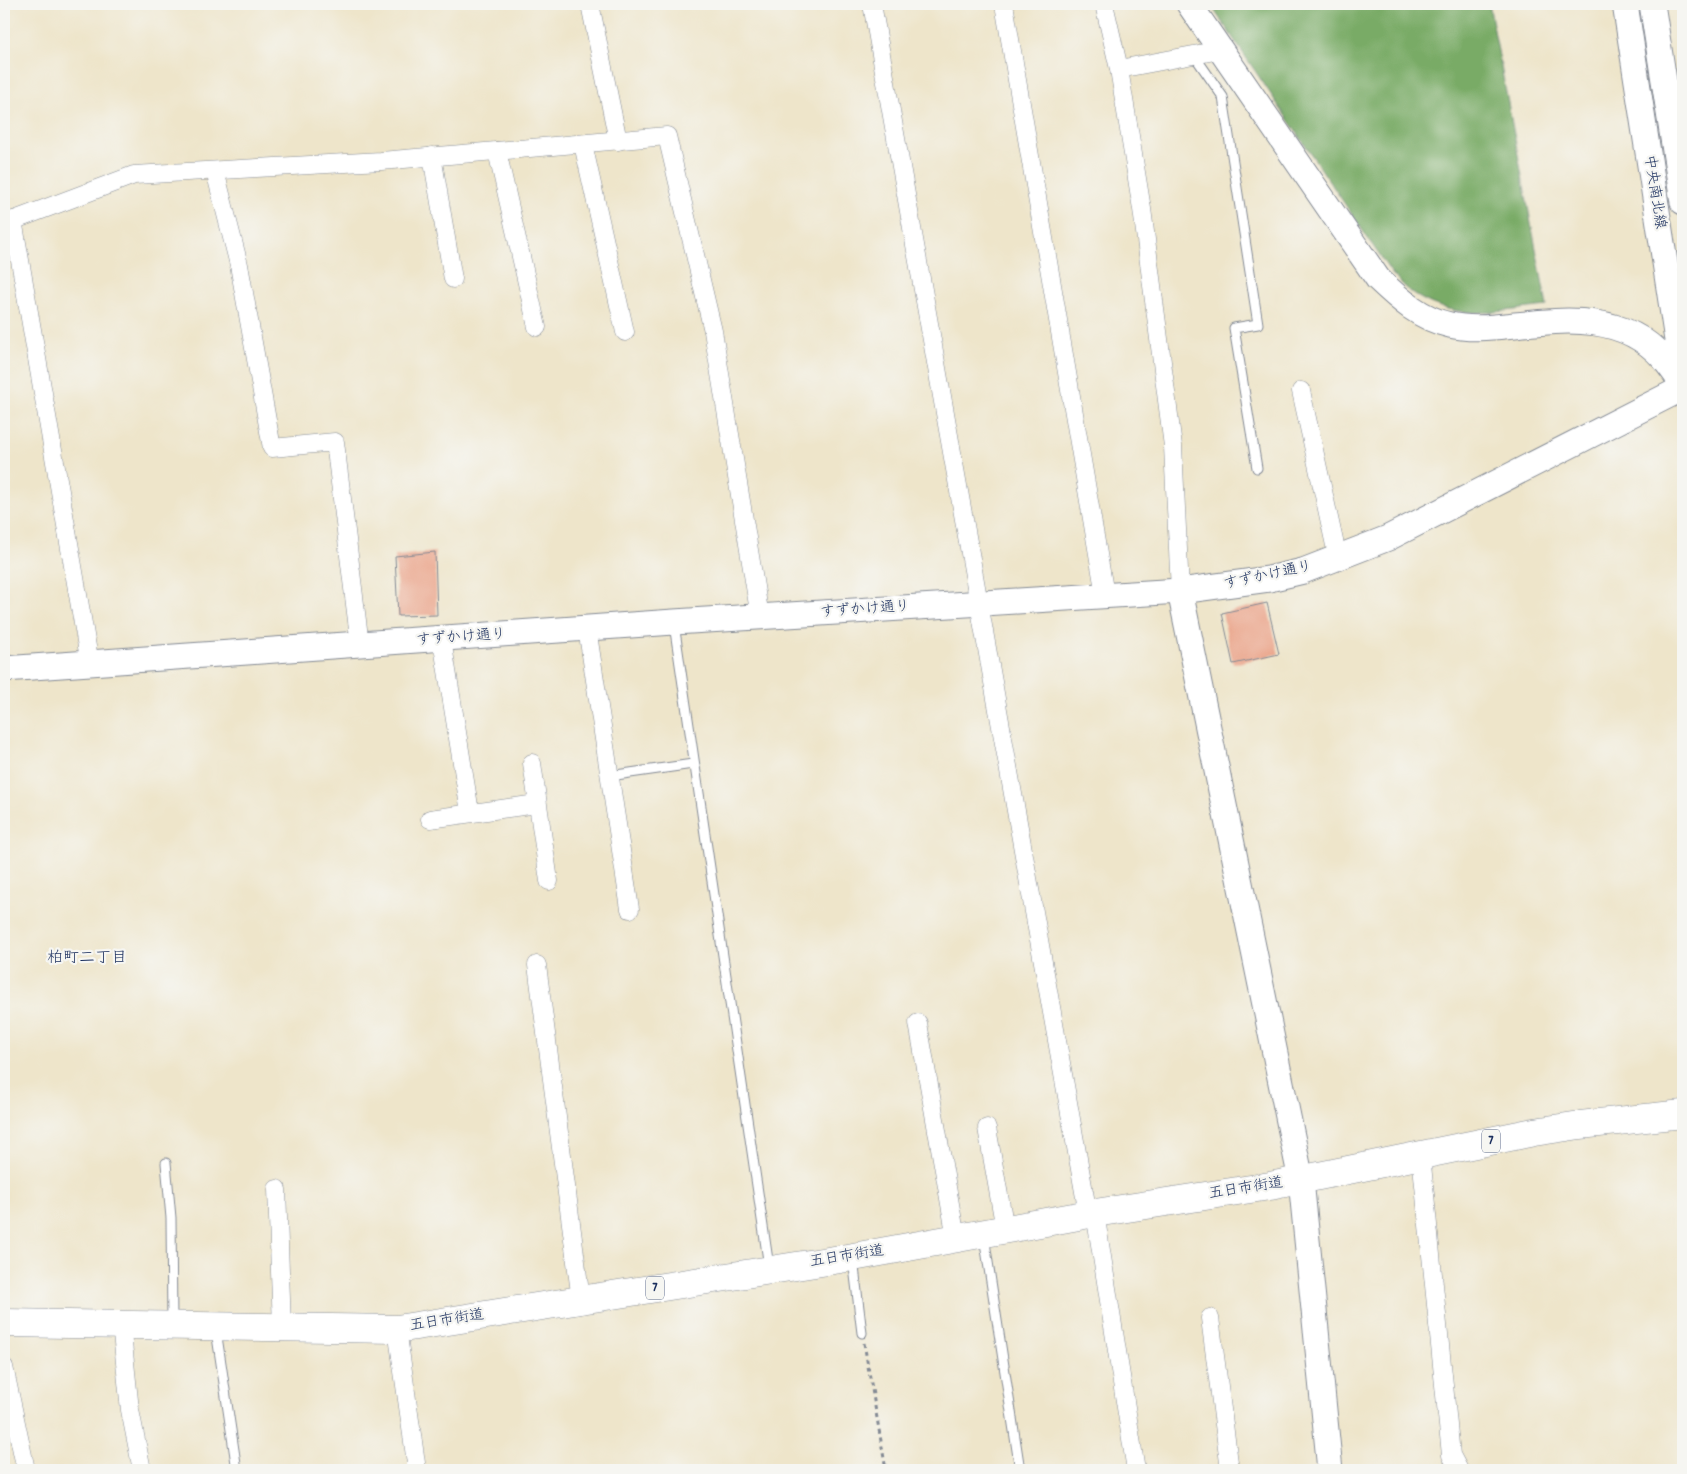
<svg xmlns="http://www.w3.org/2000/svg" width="1687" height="1474" viewBox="0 0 1687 1474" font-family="Dekko,'Klee One',sans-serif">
<rect width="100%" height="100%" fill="#f6f6f2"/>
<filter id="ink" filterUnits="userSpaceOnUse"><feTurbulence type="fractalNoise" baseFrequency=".02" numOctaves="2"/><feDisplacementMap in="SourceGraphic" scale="10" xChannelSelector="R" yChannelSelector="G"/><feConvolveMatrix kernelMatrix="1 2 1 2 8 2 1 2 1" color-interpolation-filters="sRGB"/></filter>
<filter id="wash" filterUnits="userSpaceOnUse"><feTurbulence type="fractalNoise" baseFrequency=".0096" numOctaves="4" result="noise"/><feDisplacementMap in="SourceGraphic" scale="20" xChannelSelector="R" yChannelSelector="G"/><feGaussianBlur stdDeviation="1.12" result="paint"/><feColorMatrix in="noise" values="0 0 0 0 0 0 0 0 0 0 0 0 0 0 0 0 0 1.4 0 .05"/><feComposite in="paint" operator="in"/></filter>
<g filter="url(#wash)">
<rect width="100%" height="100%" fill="#eee5ca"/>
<!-- forest -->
<path fill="#79ab66" stroke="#4a6d62" d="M1210,4H1489L1547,306C1499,311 1458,322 1415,295C1406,289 1399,280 1392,274Z"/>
<g id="blocks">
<!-- building -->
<g fill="#eaa388">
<polygon points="435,552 437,615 398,616 395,556"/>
<polygon points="1267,603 1279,654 1233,664 1222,613"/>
</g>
</g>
</g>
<g filter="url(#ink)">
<use href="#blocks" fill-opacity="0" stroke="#848a94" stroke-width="1"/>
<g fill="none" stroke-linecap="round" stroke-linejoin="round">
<defs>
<g id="lane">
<polyline points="1194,55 1223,97 1258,324 1234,328 1257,468"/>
<polyline points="674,624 769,1267"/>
<polyline points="609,776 693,764"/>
<polyline points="166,1163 171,1218 172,1322"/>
<polyline points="984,1236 1020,1470"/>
<polyline points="853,1259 862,1333"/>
<polyline points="216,1330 237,1470"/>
</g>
<g id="street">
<polyline points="590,4 618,141"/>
<polyline points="872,4 1086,1203 1095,1213 1136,1470"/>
<polyline points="1004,4 1105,595"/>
<polyline points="1104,4 1119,69 1142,209 1173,446 1180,591"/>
<polyline points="1119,69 1220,50"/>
<polyline points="583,144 625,332"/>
<polyline points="497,151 537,327"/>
<polyline points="432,156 453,279"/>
<polyline points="215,171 239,265 272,448 335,442 360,645"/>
<polyline points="13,220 90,664"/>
<polyline points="4,224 134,175 381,161 667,136 713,331 760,617"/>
<polyline points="1301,391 1338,559"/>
<polyline points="587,628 630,909"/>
<polyline points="442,640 470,812"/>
<polyline points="532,763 549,881"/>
<polyline points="430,819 537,804"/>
<polyline points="537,965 581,1300"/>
<polyline points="918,1023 956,1238"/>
<polyline points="987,1128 1005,1229"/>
<polyline points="1421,1155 1451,1455 1459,1470"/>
<polyline points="277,1189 282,1327"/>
<polyline points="1210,1318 1230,1470"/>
<polyline points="121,1324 130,1410 142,1470"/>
<polyline points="397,1329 417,1470"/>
<polyline points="4,1367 26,1470"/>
</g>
<g id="secondary">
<path d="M1189,4L1378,279C1399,299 1421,319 1450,325C1471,330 1494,327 1515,325C1568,319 1624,314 1663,358C1670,366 1677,376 1683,385"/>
<polyline points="1625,4 1683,379"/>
<polyline points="1652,4 1683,202"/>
<polyline points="1180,591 1301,1180 1330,1470"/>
<polyline points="4,669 674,622 1180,591 1269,579 1303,571 1388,538 1683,388"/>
</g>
<polyline id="primary" points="4,1323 397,1329 853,1257 1095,1213 1270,1186 1534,1132 1580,1125 1683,1114"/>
</defs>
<!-- lane casing -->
<use href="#lane" stroke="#848a94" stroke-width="11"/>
<!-- street casing -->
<use href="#street" stroke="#848a94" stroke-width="19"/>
<!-- secondary casing -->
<use href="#secondary" stroke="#848a94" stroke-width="27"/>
<!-- primary casing -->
<use href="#primary" stroke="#848a94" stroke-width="29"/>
<!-- path -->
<polyline stroke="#848a94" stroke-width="3" stroke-dasharray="4 4" stroke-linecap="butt" points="864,1343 886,1470"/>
<!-- lane -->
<use href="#lane" stroke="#fff" stroke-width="9"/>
<!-- street -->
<use href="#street" stroke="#fff" stroke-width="18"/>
<!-- secondary -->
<use href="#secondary" stroke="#fff" stroke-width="25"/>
<!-- primary -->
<use href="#primary" stroke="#fff" stroke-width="28"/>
</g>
</g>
<g text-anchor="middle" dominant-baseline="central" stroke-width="4.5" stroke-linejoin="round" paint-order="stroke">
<!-- shield labels -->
<g fill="#f6f6f2" stroke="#5d6b8a" stroke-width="1">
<rect x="1482" y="1129.5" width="18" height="23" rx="4"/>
<rect x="646" y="1276.5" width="18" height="23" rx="4"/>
</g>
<g font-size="14" font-weight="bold" fill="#1b2f5e">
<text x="1491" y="1141">7</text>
<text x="655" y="1288">7</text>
</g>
<!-- street labels -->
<g font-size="15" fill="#1b2f5e" stroke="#f6f6f2">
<text transform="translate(1654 192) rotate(81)">中央南北線</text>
<text transform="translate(1268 576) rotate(-12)">すずかけ通り</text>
<text transform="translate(865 610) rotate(-4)">すずかけ通り</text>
<text transform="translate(461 638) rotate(-4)">すずかけ通り</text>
<text transform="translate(1246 1189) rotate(-9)">五日市街道</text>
<text transform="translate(847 1257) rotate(-9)">五日市街道</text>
<text transform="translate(447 1321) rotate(-9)">五日市街道</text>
</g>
<!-- neighbourhood labels -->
<g font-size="16" fill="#1b2f5e" stroke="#f6f6f2">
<text x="87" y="958">柏町二丁目</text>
</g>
</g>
<!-- margin -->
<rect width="1687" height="1474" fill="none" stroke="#f6f6f2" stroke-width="20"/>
</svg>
